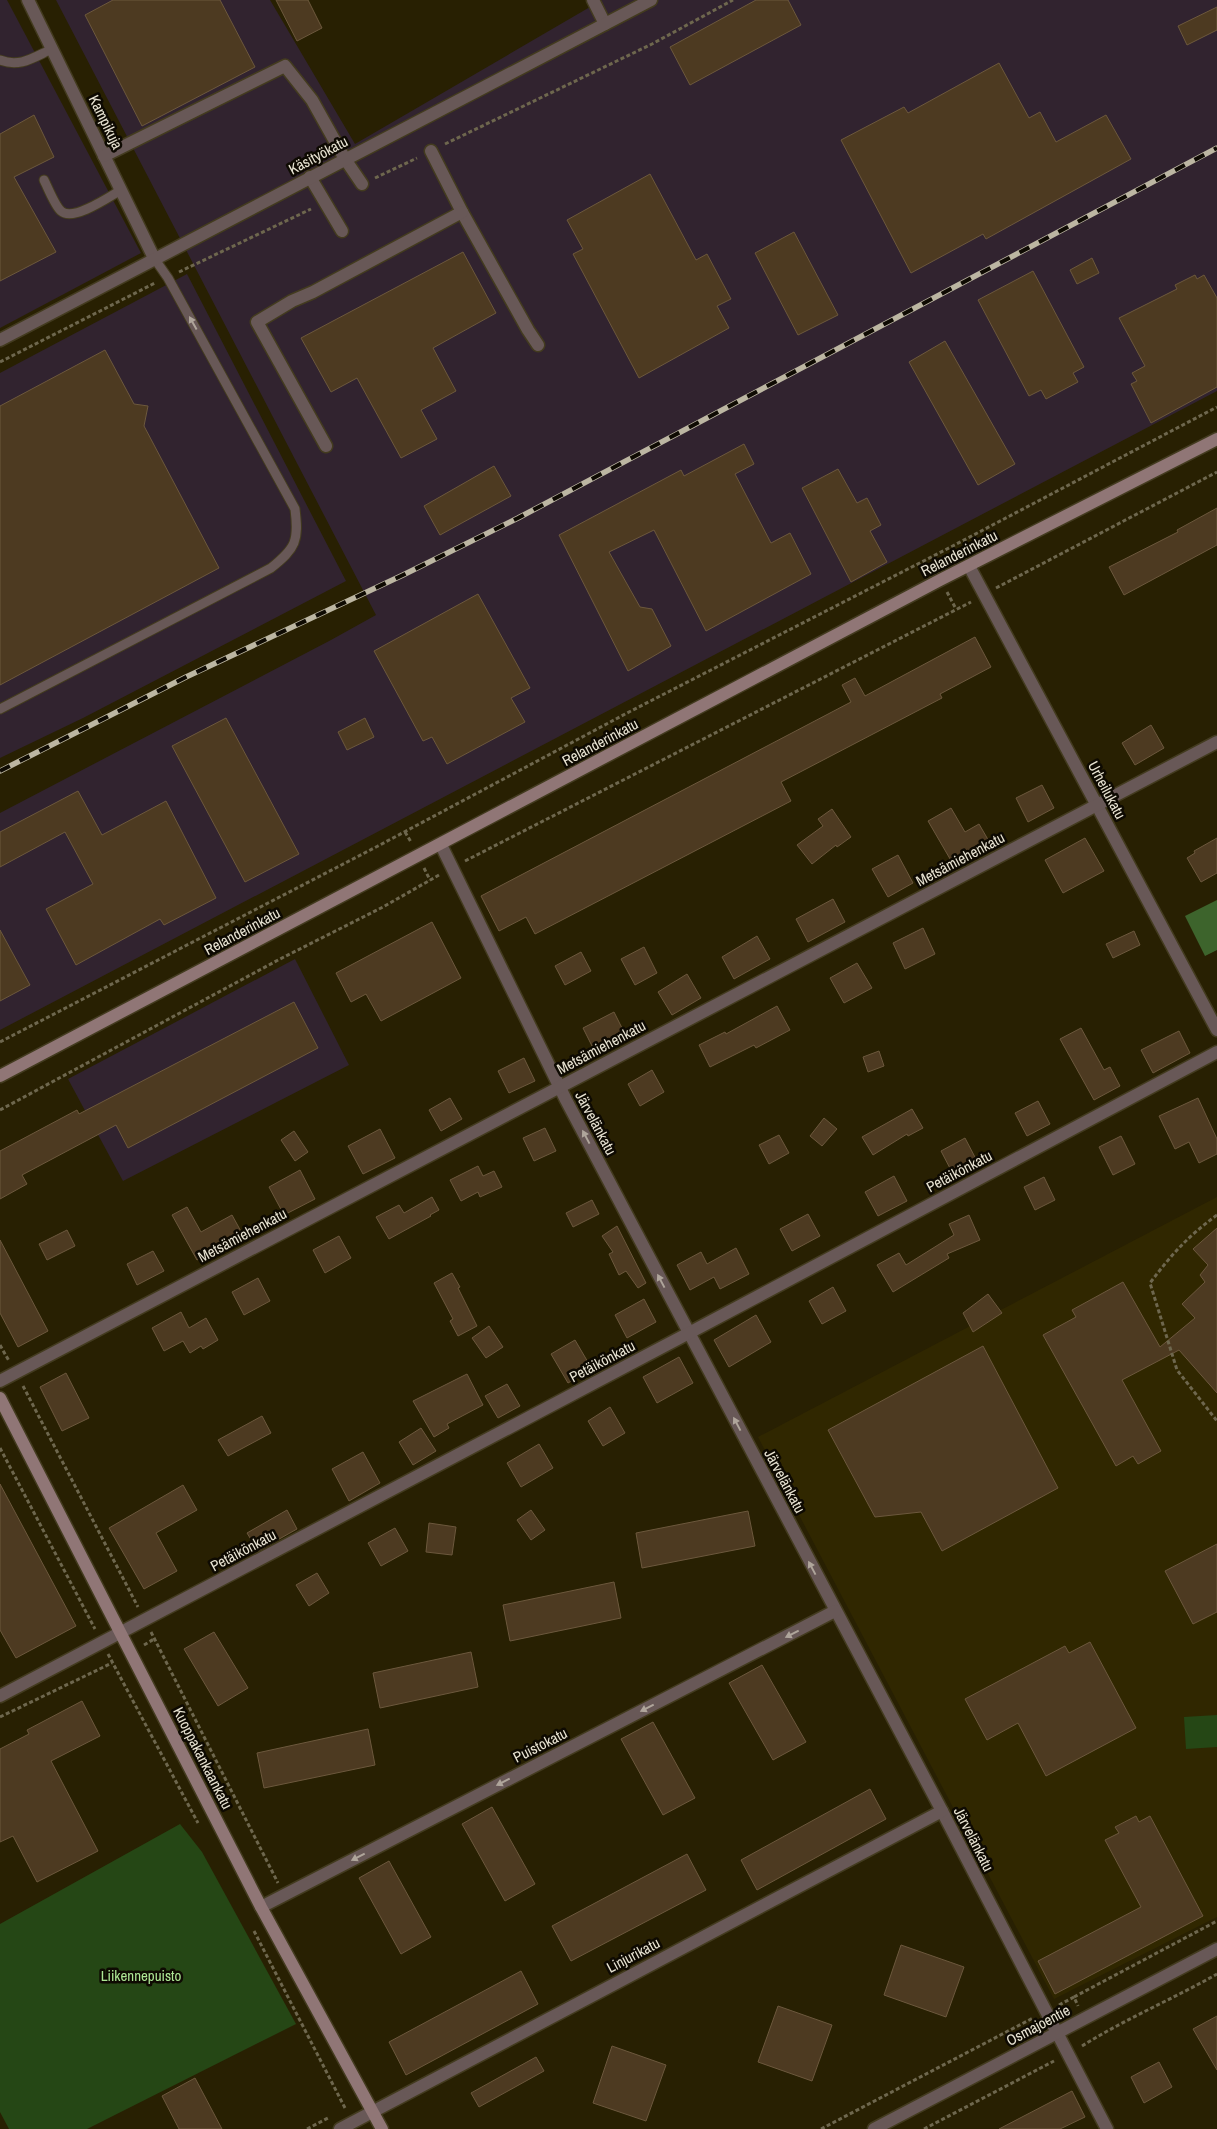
<svg xmlns="http://www.w3.org/2000/svg" width="1217" height="2129" viewBox="0 0 1217 2129" font-family="'Archivo Narrow',sans-serif">
<rect width="100%" height="100%" fill="#282002"/>
<!-- commercial -->
<g fill="#31232f">
<polygon points="0,0 7,0 141,253 0,328"/>
<polygon points="56,0 270,0 355,144 602,0 1217,0 1217,391 0,1030 0,813 331,640 376,615"/>
<polygon points="187,274 346,581 83,718 0,758 0,373"/>
<polygon points="295,959 349,1065 123,1181 68,1079"/>
</g>
<!-- built -->
<polygon fill="#302700" points="1217,1197 1217,1917 1054,1999 758,1437"/>
<!-- green -->
<g fill="#254715">
<polygon points="1217,1715 1217,1747 1186,1749 1184,1717"/>
<polygon points="180,1824 202,1852 296,2024 87,2129 9,2129 0,2112 0,1924"/>
</g>
<!-- forest -->
<polygon fill="#3d642c" points="1217,900 1217,950 1205,956 1185,916"/>
<!-- building -->
<g fill="#4d3a21" stroke="#6c583d">
<polygon points="113,0 220,0 255,67 142,126 85,15"/>
<polygon points="276,0 308,0 322,28 297,41"/>
<polygon points="756,0 788,0 801,25 690,85 670,47"/>
<polygon points="1217,7 1217,30 1187,45 1178,26"/>
<polygon points="999,63 1029,118 1040,112 1056,142 1106,115 1131,159 986,239 983,234 911,273 841,140 904,107 908,113"/>
<polygon points="34,115 54,157 14,177 56,252 0,281 0,134"/>
<polygon points="650,174 696,260 707,254 731,299 717,306 729,328 639,378 573,254 583,249 567,220"/>
<polygon points="794,232 838,315 798,335 755,253"/>
<polygon points="463,252 496,313 433,348 456,391 421,410 437,439 401,458 357,378 331,392 301,338"/>
<polygon points="1092,258 1099,273 1077,284 1070,270"/>
<polygon points="1033,271 1084,367 1073,373 1078,382 1046,399 1041,390 1029,396 978,300"/>
<polygon points="1195,275 1197,279 1204,275 1217,298 1217,387 1151,423 1131,384 1137,381 1132,373 1145,366 1119,318 1177,289 1175,285"/>
<polygon points="945,341 1015,464 978,485 909,362"/>
<polygon points="105,350 134,404 148,406 144,426 219,568 0,685 0,406"/>
<polygon points="744,444 754,464 735,474 771,543 790,533 811,574 706,631 654,530 609,552 640,607 652,609 671,646 628,671 559,535 681,470 684,476"/>
<polygon points="494,466 511,496 440,535 424,506"/>
<polygon points="838,469 857,503 867,498 881,525 870,531 887,562 851,582 802,488"/>
<polygon points="1217,508 1217,545 1124,595 1109,567 1178,532 1177,530"/>
<polygon points="478,594 530,688 511,698 525,722 447,764 432,737 423,741 374,651"/>
<polygon points="975,637 991,667 940,694 942,698 781,782 791,801 535,934 526,917 499,931 481,896 851,702 842,685 855,678 865,696"/>
<polygon points="226,718 299,854 245,882 172,746"/>
<polygon points="365,718 374,737 347,750 338,732"/>
<polygon points="1151,725 1164,748 1135,765 1122,743"/>
<polygon points="1042,785 1054,808 1028,822 1016,798"/>
<polygon points="78,791 102,835 166,801 216,898 164,925 160,919 76,965 46,909 93,884 65,832 0,867 0,832"/>
<polygon points="951,808 965,832 979,824 990,843 953,864 928,821"/>
<polygon points="832,809 851,837 837,847 836,845 812,864 797,845 823,826 818,819"/>
<polygon points="1085,838 1104,871 1063,893 1045,860"/>
<polygon points="1217,838 1217,873 1201,882 1187,858 1195,853 1194,851"/>
<polygon points="898,855 913,883 888,897 872,869"/>
<polygon points="833,899 845,922 808,942 796,919"/>
<polygon points="432,922 461,978 381,1021 366,994 351,1002 336,973"/>
<polygon points="923,928 935,954 905,969 893,943"/>
<polygon points="0,930 30,985 0,1001"/>
<polygon points="1134,931 1140,945 1113,958 1106,944"/>
<polygon points="757,936 770,959 734,979 722,957"/>
<polygon points="644,947 657,973 635,985 621,959"/>
<polygon points="581,952 591,971 565,985 555,966"/>
<polygon points="857,963 872,988 844,1003 830,978"/>
<polygon points="687,974 701,998 672,1015 658,992"/>
<polygon points="294,1002 318,1048 128,1148 116,1125 22,1175 27,1184 0,1199 0,1151 77,1110 79,1114"/>
<polygon points="777,1006 790,1030 756,1048 754,1045 710,1067 699,1045 725,1032 726,1034"/>
<polygon points="614,1012 627,1038 596,1054 583,1028"/>
<polygon points="1081,1028 1104,1070 1110,1067 1120,1086 1094,1100 1060,1039"/>
<polygon points="1179,1031 1190,1053 1153,1073 1141,1050"/>
<polygon points="879,1051 884,1066 868,1072 863,1057"/>
<polygon points="524,1058 535,1081 509,1093 498,1071"/>
<polygon points="652,1070 664,1092 640,1106 628,1084"/>
<polygon points="450,1098 462,1119 441,1131 429,1110"/>
<polygon points="1198,1098 1217,1139 1217,1154 1199,1163 1189,1142 1175,1149 1159,1116"/>
<polygon points="1038,1101 1050,1124 1027,1136 1015,1113"/>
<polygon points="912,1109 923,1128 908,1136 907,1134 873,1155 862,1137"/>
<polygon points="824,1118 837,1129 822,1146 810,1136"/>
<polygon points="545,1128 556,1151 534,1161 523,1138"/>
<polygon points="380,1129 395,1158 363,1174 348,1146"/>
<polygon points="294,1131 308,1152 295,1161 281,1140"/>
<polygon points="779,1135 789,1153 769,1164 759,1145"/>
<polygon points="1121,1136 1135,1164 1113,1175 1099,1147"/>
<polygon points="965,1138 977,1161 953,1174 941,1151"/>
<polygon points="478,1166 483,1176 494,1171 502,1187 480,1197 478,1192 461,1201 450,1180"/>
<polygon points="300,1170 315,1199 284,1215 269,1187"/>
<polygon points="894,1176 907,1201 878,1216 865,1192"/>
<polygon points="1044,1177 1055,1200 1035,1210 1024,1187"/>
<polygon points="432,1197 439,1210 430,1215 431,1216 389,1239 376,1217 399,1205 404,1213"/>
<polygon points="592,1200 599,1214 573,1227 566,1213"/>
<polygon points="187,1207 201,1232 232,1215 243,1235 197,1260 172,1215"/>
<polygon points="808,1214 820,1236 792,1251 780,1229"/>
<polygon points="969,1215 980,1240 947,1254 949,1258 893,1292 877,1265 899,1253 906,1265 954,1235 949,1224"/>
<polygon points="617,1226 646,1283 638,1288 626,1271 619,1275 609,1254 613,1252 602,1236"/>
<polygon points="1217,1228 1217,1393 1179,1350 1122,1380 1161,1451 1138,1464 1133,1456 1116,1466 1043,1335 1076,1317 1072,1310 1123,1282 1160,1347 1195,1318 1182,1304 1205,1282 1200,1275 1208,1265 1193,1249"/>
<polygon points="67,1230 75,1246 47,1260 39,1244"/>
<polygon points="339,1236 351,1258 325,1273 313,1250"/>
<polygon points="0,1240 48,1331 18,1347 0,1313"/>
<polygon points="736,1248 749,1274 720,1289 714,1277 690,1290 677,1265 701,1252 707,1264"/>
<polygon points="153,1251 164,1271 137,1285 127,1264"/>
<polygon points="452,1273 460,1287 458,1288 477,1326 458,1336 450,1321 453,1319 434,1283"/>
<polygon points="258,1278 270,1301 244,1315 232,1292"/>
<polygon points="833,1287 846,1311 822,1324 809,1301"/>
<polygon points="988,1294 1002,1313 973,1332 963,1313"/>
<polygon points="644,1299 656,1322 627,1338 615,1315"/>
<polygon points="181,1312 189,1328 206,1318 218,1340 203,1349 201,1346 190,1353 183,1341 164,1351 152,1328"/>
<polygon points="756,1315 771,1342 729,1367 714,1340"/>
<polygon points="489,1326 503,1347 486,1358 472,1338"/>
<polygon points="575,1340 592,1369 568,1383 551,1354"/>
<polygon points="983,1346 1058,1488 942,1551 921,1512 875,1517 828,1430"/>
<polygon points="679,1357 693,1383 657,1403 643,1377"/>
<polygon points="66,1373 89,1418 62,1431 40,1387"/>
<polygon points="467,1374 483,1405 447,1424 449,1428 434,1437 413,1401"/>
<polygon points="507,1384 520,1406 498,1418 485,1396"/>
<polygon points="610,1407 625,1433 603,1446 588,1421"/>
<polygon points="262,1416 271,1433 228,1456 218,1440"/>
<polygon points="421,1428 436,1451 413,1465 399,1442"/>
<polygon points="539,1444 553,1468 521,1487 507,1463"/>
<polygon points="363,1452 380,1483 349,1501 332,1469"/>
<polygon points="0,1484 76,1626 16,1658 0,1630"/>
<polygon points="183,1485 197,1510 156,1533 177,1571 144,1589 109,1528"/>
<polygon points="287,1510 297,1529 258,1551 247,1533"/>
<polygon points="531,1510 545,1530 531,1540 517,1520"/>
<polygon points="748,1511 755,1546 642,1568 636,1533"/>
<polygon points="429,1523 456,1527 452,1555 426,1552"/>
<polygon points="395,1528 408,1551 381,1566 368,1543"/>
<polygon points="1217,1544 1217,1612 1193,1624 1165,1571"/>
<polygon points="317,1573 329,1593 309,1606 296,1585"/>
<polygon points="614,1582 621,1618 510,1641 503,1605"/>
<polygon points="214,1632 248,1688 218,1706 184,1649"/>
<polygon points="1090,1642 1136,1728 1046,1776 1018,1723 987,1740 965,1699 1065,1646 1069,1653"/>
<polygon points="471,1652 478,1687 380,1708 373,1673"/>
<polygon points="762,1665 806,1742 773,1760 729,1683"/>
<polygon points="82,1701 100,1736 51,1761 98,1851 37,1882 13,1836 0,1842 0,1749 29,1734 27,1730"/>
<polygon points="653,1722 695,1798 663,1815 621,1739"/>
<polygon points="368,1729 375,1765 264,1788 257,1753"/>
<polygon points="870,1789 886,1819 757,1890 741,1860"/>
<polygon points="492,1807 535,1884 505,1901 462,1824"/>
<polygon points="1136,1816 1139,1822 1150,1816 1203,1916 1055,1994 1038,1961 1141,1907 1105,1840 1119,1833 1115,1827"/>
<polygon points="687,1854 706,1890 571,1961 552,1926"/>
<polygon points="389,1861 431,1937 401,1954 359,1878"/>
<polygon points="901,1945 964,1967 946,2017 884,1995"/>
<polygon points="521,1971 538,2004 406,2075 389,2042"/>
<polygon points="778,2006 832,2025 812,2081 758,2062"/>
<polygon points="1217,2016 1217,2070 1193,2029"/>
<polygon points="612,2046 666,2065 646,2121 593,2103"/>
<polygon points="536,2057 544,2071 479,2107 471,2093"/>
<polygon points="1159,2062 1172,2087 1144,2103 1131,2077"/>
<polygon points="195,2078 222,2129 179,2129 162,2096"/>
<polygon points="1072,2091 1085,2117 1060,2129 999,2129"/>
</g>
<g fill="none" stroke-linecap="round" stroke-linejoin="round">
<defs>
<g id="service">
<path d="M0,60C20,68 34,57 52,49"/>
<path d="M44,180C48,188 55,206 61,211C73,222 109,197 121,190"/>
<path d="M0,709L271,568C296,548 299,541 295,509L168,278L154,258"/>
</g>
<g id="minor">
<polyline points="28,0 154,258"/>
<polyline points="593,0 605,24"/>
<polyline points="431,151 462,212 528,330 538,345"/>
<polyline points="104,156 285,66 312,100 345,159 362,184"/>
<polyline points="310,177 342,231"/>
<polyline points="0,340 651,0"/>
<polyline points="326,446 257,322 292,301 313,292 462,212"/>
<polyline points="969,566 1217,1030"/>
<polyline points="441,845 566,1100 942,1811 1107,2129"/>
<polyline points="0,1381 1217,742"/>
<polyline points="0,1696 689,1333 1217,1052"/>
<polyline points="261,1907 835,1611"/>
<polyline points="340,2129 942,1811"/>
</g>
<polyline id="tertiary" points="874,2129 1217,1949"/>
<g id="secondary">
<polyline points="0,1076 940,580 1217,439"/>
<polyline points="0,1398 261,1907 382,2129"/>
</g>
</defs>
<!-- service casing -->
<use href="#service" stroke="#433b1f" stroke-width="11"/>
<!-- minor casing -->
<use href="#minor" stroke="#433b1f" stroke-width="15"/>
<!-- tertiary casing -->
<use href="#tertiary" stroke="#433b1f" stroke-width="15"/>
<!-- secondary casing -->
<use href="#secondary" stroke="#433b1f" stroke-width="15"/>
<!-- path -->
<g stroke="#6e674e" stroke-width="3" stroke-dasharray="4 2.5" stroke-linecap="butt">
<polyline points="445,144 652,44 733,0"/>
<polyline points="375,178 417,158"/>
<polyline points="179,272 311,209"/>
<polyline points="0,362 155,283"/>
<polyline points="996,588 1217,472"/>
<polyline points="947,592 956,609"/>
<polyline points="405,832 411,842"/>
<polyline points="465,861 971,602"/>
<polyline points="424,868 430,880"/>
<polyline points="0,1042 378,846 629,712 945,550 1217,407"/>
<polyline points="0,1110 280,959 383,907 439,875"/>
<path d="M1217,1215C1187,1237 1172,1254 1150,1283L1177,1370L1217,1421"/>
<polyline points="0,1345 9,1361"/>
<polyline points="23,1386 138,1607"/>
<polyline points="0,1448 95,1629"/>
<polyline points="151,1632 278,1883"/>
<polyline points="144,1645 154,1639"/>
<polyline points="108,1654 198,1823"/>
<polyline points="0,1717 112,1663"/>
<polyline points="254,1931 345,2108 344,2109"/>
<polyline points="1074,1997 1217,1921"/>
<polyline points="1059,2005 1074,1997 1078,2006"/>
<path d="M1082,2046C1125,2019 1173,1999 1217,1974"/>
<polyline points="307,2129 328,2118"/>
<polyline points="821,2129 1033,2018"/>
<polyline points="924,2129 1054,2061"/>
</g>
<!-- service -->
<use href="#service" stroke="#685857" stroke-width="9"/>
<!-- minor -->
<use href="#minor" stroke="#685857" stroke-width="12"/>
<!-- tertiary -->
<use href="#tertiary" stroke="#685857" stroke-width="12"/>
<!-- secondary -->
<use href="#secondary" stroke="#907676" stroke-width="12"/>
<defs>
<polyline id="rail" points="0,771 186,677 403,575 518,518 1217,148"/>
</defs>
<!-- rail casing -->
<use href="#rail" stroke="#bcb6a2" stroke-width="5.5"/>
<!-- rail -->
<use href="#rail" stroke="#0e0a02" stroke-width="4" stroke-dasharray="11" stroke-linecap="butt"/>
</g>
<!-- one-way arrows -->
<defs><path id="oneway-solid" d="M-6-.8H1V-3.2L6.5 0L1 3.2V.8H-6Z" transform="scale(1.25)"/></defs>
<g fill="#afa59b">
<use href="#oneway-solid" transform="translate(193 323) rotate(-119)"/>
<use href="#oneway-solid" transform="translate(586 1137) rotate(-118)"/>
<use href="#oneway-solid" transform="translate(661 1281) rotate(-118)"/>
<use href="#oneway-solid" transform="translate(737 1424) rotate(-118)"/>
<use href="#oneway-solid" transform="translate(812 1568) rotate(-118)"/>
<use href="#oneway-solid" transform="translate(792 1634) rotate(153)"/>
<use href="#oneway-solid" transform="translate(647 1708) rotate(153)"/>
<use href="#oneway-solid" transform="translate(503 1782) rotate(153)"/>
<use href="#oneway-solid" transform="translate(358 1857) rotate(153)"/>
</g>
<g text-anchor="middle" dominant-baseline="central" stroke-width="5" stroke-linejoin="round" paint-order="stroke">
<!-- street labels -->
<g font-size="15" fill="#e9e4d3" stroke="#0e0a02">
<text transform="translate(106 122) rotate(64)">Kampikuja</text>
<text transform="translate(318 155) rotate(-28)">Käsityökatu</text>
<text transform="translate(959 553) rotate(-27)">Relanderinkatu</text>
<text transform="translate(600 742) rotate(-28)">Relanderinkatu</text>
<text transform="translate(1107 790) rotate(62)">Urheilukatu</text>
<text transform="translate(960 859) rotate(-28)">Metsämiehenkatu</text>
<text transform="translate(242 931) rotate(-28)">Relanderinkatu</text>
<text transform="translate(601 1047) rotate(-28)">Metsämiehenkatu</text>
<text transform="translate(596 1123) rotate(62)">Järvelänkatu</text>
<text transform="translate(959 1171) rotate(-28)">Petäikönkatu</text>
<text transform="translate(242 1235) rotate(-28)">Metsämiehenkatu</text>
<text transform="translate(602 1361) rotate(-28)">Petäikönkatu</text>
<text transform="translate(785 1481) rotate(62)">Järvelänkatu</text>
<text transform="translate(243 1550) rotate(-28)">Petäikönkatu</text>
<text transform="translate(540 1745) rotate(-27)">Puistokatu</text>
<text transform="translate(203 1758) rotate(63)">Kuoppakankaankatu</text>
<text transform="translate(974 1839) rotate(63)">Järvelänkatu</text>
<text transform="translate(633 1955) rotate(-28)">Linjurikatu</text>
<text transform="translate(1038 2025) rotate(-28)">Osmajoentie</text>
</g>
<!-- park labels -->
<g font-size="15" fill="#ade795" stroke="#0e0a02">
<text x="141" y="1975">Liikennepuisto</text>
</g>
</g>
</svg>
